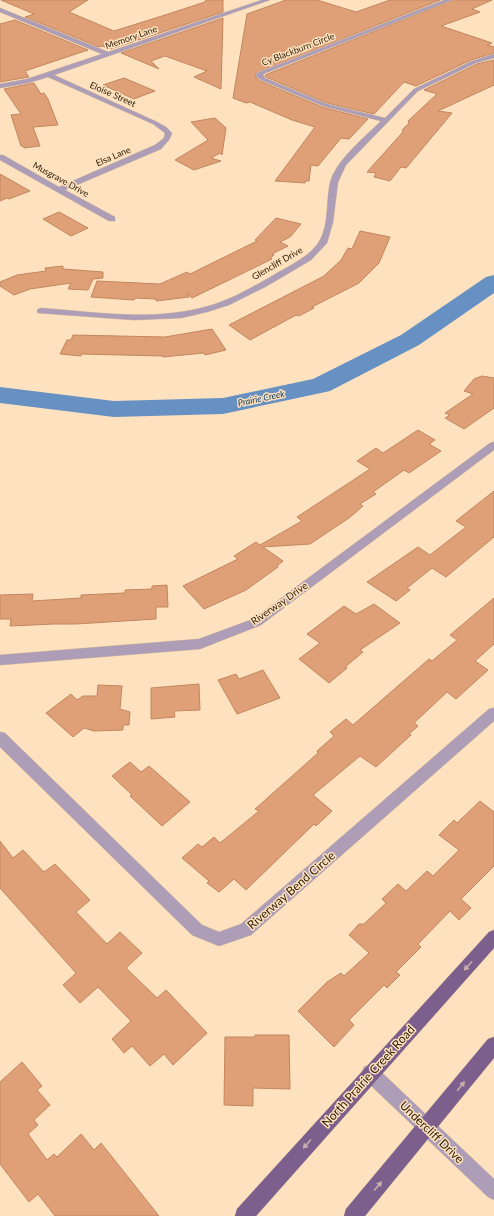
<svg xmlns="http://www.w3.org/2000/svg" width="494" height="1216" viewBox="0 0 494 1216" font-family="Lato,sans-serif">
<rect width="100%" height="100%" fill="#fee2bf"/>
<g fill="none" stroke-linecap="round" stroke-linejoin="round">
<!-- river -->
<polygon fill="#6791c3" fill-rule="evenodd" points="494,275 494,293 419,345 330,391 321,393 223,414 114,417 0,403 0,387 114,401 223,398 313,379 401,335 486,277"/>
</g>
<!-- building -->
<g fill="#dfa078" stroke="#c3865f">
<polygon points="1,0 88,0 69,12 114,31 165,15 205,2 206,0 223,0 223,12 111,49 102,46 99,47 25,17 34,14"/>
<polygon points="286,0 317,0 356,12 390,0 440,0 256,73 255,76 260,81 322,107 368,119 349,139 341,138 318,166 311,165 309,181 305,181 305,183 275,181 315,127 292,120 250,102 246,103 233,98 247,14"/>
<polygon points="453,0 492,0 472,9 480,12 441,26 492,43 487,45 494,47 494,53 471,60 416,86 404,82 374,114 327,103 266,77 265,75"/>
<polygon points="223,18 221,89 194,77 207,71 165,56 151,61 159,69 121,53"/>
<polygon points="15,20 88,50 25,71 29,77 0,82 0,24"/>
<polygon points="494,60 494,85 438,111 452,113 406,168 401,167 390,181 374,177 376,173 367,172 402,133 403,131 402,130 409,123 408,121 437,94 424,90 477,64"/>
<polygon points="124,78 155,91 134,99 103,85"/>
<polygon points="34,83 41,94 44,93 48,99 58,125 33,127 40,146 24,148 23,146 21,146 11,115 21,114 4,89"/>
<polygon points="215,118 226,128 222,155 220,153 211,158 221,161 194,170 175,160 208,140 191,122"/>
<polygon points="0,174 30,191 9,199 7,198 0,201"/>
<polygon points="59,212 88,228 71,236 43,219"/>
<polygon points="276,218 301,224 290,237 280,242 288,246 272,254 274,255 270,258 272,259 192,298 186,293 189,297 156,301 156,299 135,298 134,300 91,297 97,281 160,284 187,272 190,274 257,241 255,240"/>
<polygon points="360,231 390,237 379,263 359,283 312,307 314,308 299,316 296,315 250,340 229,325 324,276 341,260 348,248 352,249"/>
<polygon points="63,266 63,269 103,272 103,278 93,279 88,290 68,289 71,283 30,289 14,295 0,286 0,282 17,275 46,271 45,268"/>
<polygon points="212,329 226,350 205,355 204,353 163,357 163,356 81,354 81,356 60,354 67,340 71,340 73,335 165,337"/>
<polygon points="482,376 494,378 494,408 464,429 445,418 450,415 445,413 473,394 464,391 474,379"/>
<polygon points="418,430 435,440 429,444 441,451 409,473 404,470 373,492 376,494 360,504 363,506 349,518 310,544 263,547 283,561 277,566 278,567 246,590 204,609 183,586 238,559 234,556 256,542 260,545 302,521 297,517 370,469 357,461 376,448 383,453"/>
<polygon points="494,491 494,537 446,577 432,568 407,588 410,590 396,601 367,582 418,547 430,555 466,527 456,521"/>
<polygon points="167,585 168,607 156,607 156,619 76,624 54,624 10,626 11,619 0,619 0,595 33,594 32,601 81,598 81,595 125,593 125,590 152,589 152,586"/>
<polygon points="494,598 494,644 475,661 488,670 456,699 447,692 414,723 418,726 409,734 411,735 376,767 360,756 313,795 332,811 316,826 314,824 246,890 234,879 219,892 207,883 209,881 182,858 198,844 202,847 214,837 220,843 259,811 255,809 318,753 317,751 334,736 330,732 346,719 353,725 429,659 432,661 457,640 450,635"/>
<polygon points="374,604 400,623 360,650 363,652 345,667 347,668 329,683 299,659 320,643 307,634 344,606 356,614"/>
<polygon points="263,670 280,698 237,714 218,680 236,674 239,679"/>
<polygon points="199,684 200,710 174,711 175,717 151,719 151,688"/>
<polygon points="98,685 122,686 120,709 130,712 129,725 123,725 123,730 94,731 84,728 73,737 46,713 71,694 77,700 83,696 97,696"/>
<polygon points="130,762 141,772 149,766 190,802 162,826 130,796 132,795 112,776"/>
<polygon points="480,801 494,812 494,866 461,899 471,908 459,920 450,911 418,944 421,947 396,972 400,975 387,988 384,985 349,1020 354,1025 334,1047 298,1011 327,982 341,973 344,976 369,953 349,935 359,924 364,924 386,903 382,899 398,884 406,891 427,871 433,876 459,850 439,835 454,820 457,823"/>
<polygon points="0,841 13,858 23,850 44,872 55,864 90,900 76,912 107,944 120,932 142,953 126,968 157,998 166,990 207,1033 173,1065 164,1054 150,1066 132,1046 124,1053 112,1039 131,1021 98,987 80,1003 63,985 76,973 0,888"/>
<polygon points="255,1035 289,1035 290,1089 253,1088 253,1106 224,1105 225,1037 255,1037"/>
<polygon points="22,1062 42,1086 37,1090 50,1105 34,1120 38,1125 28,1134 47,1160 54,1154 57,1157 81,1134 94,1150 101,1143 159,1216 55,1216 38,1194 29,1202 0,1164 0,1082"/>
</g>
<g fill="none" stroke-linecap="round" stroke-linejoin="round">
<defs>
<g id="minor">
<polygon points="262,0 270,0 54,75 157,122 166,127 172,133 169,140 161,149 65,190 115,217 115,221 109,221 0,160 0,155 3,155 59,187 155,145 164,138 165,133 153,124 48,77 28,83 0,88 0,84 27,79 102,54 0,12 0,8 108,52"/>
<path d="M444,0H452L263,74L265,78L327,104L385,118L414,89L472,61L494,54V58L476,63L418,91L346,165L338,182L333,222L327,243L311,260L267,286L229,305L207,312L181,318L134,320L38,313L37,311L38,309L41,308C94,312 149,321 201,308C228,302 253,287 277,273C291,265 312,255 320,240C329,224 326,201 330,183C335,161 365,137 381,121L323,106L261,80L256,76L257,73Z"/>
<polygon points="494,442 494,450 261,625 200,649 0,665 0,655 199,639 253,619 490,443"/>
<polygon points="494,708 494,721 251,935 219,946 192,935 0,747 0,732 5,733 202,925 219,932 241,924 489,709"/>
<polygon points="370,1065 376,1067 494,1179 494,1200 488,1197 364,1079 362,1073 364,1067"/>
</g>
<g id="major">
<polygon points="494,930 494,948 256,1216 235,1216 237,1209 489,932"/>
<polygon points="494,1037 494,1058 365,1216 344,1216 346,1209 488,1039"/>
</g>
</defs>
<!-- minor casing -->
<use href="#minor" stroke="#d8be9d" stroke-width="1"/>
<!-- major casing -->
<use href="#major" stroke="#d8be9d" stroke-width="1"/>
<!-- minor -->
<use href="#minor" fill="#ad9db6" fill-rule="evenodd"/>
<!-- major -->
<use href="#major" fill="#7c5f8c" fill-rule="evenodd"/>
</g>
<!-- one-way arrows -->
<defs><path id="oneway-solid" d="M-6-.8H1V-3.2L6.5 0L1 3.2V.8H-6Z"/></defs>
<g fill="#caaeab">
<use href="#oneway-solid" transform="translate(468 966) rotate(132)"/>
<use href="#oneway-solid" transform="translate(461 1086) rotate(-51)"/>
<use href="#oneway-solid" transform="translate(307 1144) rotate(132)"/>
<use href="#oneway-solid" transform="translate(378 1186) rotate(-50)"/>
</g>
<g text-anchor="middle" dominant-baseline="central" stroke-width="3" stroke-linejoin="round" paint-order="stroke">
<!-- far-street labels -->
<g font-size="9" fill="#2b1b03" stroke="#fee2bf">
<text transform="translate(131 37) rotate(-19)">Memory Lane</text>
<text transform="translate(298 49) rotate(-21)">Cy Blackburn Circle</text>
<text transform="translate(113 94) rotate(24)">Eloise Street</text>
<text transform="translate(113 156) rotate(-23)">Elsa Lane</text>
<text transform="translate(61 179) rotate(29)">Musgrave Drive</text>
<text transform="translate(277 263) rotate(-30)">Glencliff Drive</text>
</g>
<!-- far-water labels -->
<g font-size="9" font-style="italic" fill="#002f5d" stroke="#fee2bf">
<text transform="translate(261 398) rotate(-12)">Prairie Creek</text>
</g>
<!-- street labels -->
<g font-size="10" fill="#2b1b03" stroke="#fee2bf">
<text transform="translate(279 603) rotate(-35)">Riverway Drive</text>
</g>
<!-- near-street labels -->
<g font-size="12" fill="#2b1b03" stroke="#fee2bf">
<text transform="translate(291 890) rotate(-41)">Riverway Bend Circle</text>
<text transform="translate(368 1076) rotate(-48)">North Prairie Creek Road</text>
<text transform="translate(432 1132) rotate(44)">Undercliff Drive</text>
</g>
</g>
</svg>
